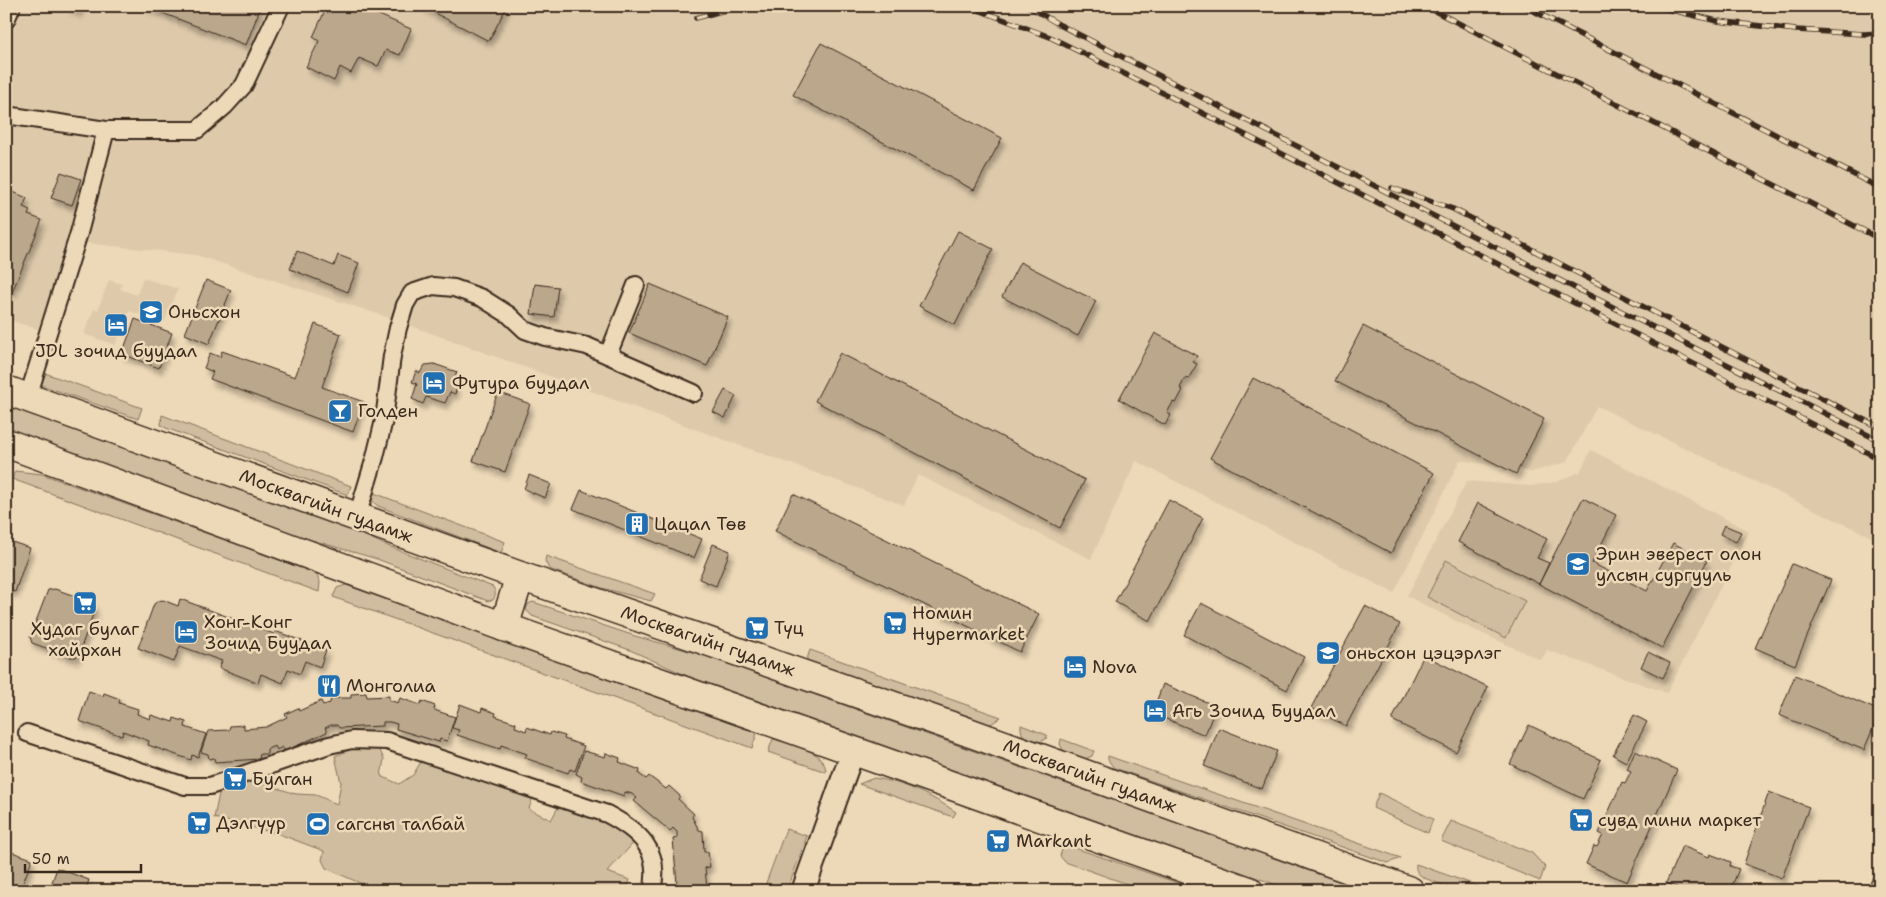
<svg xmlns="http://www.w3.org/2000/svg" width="1886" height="897" viewBox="0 0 1886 897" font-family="'Shantell Sans',sans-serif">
<defs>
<filter id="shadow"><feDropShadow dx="3" dy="5.5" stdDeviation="2.5" flood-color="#0004"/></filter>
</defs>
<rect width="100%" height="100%" fill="#edd8b7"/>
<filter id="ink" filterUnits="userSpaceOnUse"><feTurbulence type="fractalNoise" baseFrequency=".02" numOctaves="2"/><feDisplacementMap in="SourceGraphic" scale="10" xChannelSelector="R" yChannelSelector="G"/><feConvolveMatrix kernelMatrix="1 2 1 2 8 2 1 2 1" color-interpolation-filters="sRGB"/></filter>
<g filter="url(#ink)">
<!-- built -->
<g fill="#dec9aa">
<polygon points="6,6 1880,6 1880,541 1597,406 1567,462 1531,472 1460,460 1394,593 1136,461 1091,559 918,475 904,505 384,316 196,255 68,241 38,329 6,319"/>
<polygon points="143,278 178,289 164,322 129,311 115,345 84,334 94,309 98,310 109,280 122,284 120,289 137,295"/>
<polygon points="1591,450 1749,531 1667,693 1547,650 1541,660 1468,627 1407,596 1467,481 1530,486 1557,482 1580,472"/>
</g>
<!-- green -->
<g fill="#d0bc9e" stroke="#86735e">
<polygon points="42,372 142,408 138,419 38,384"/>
<path d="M6,402L333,520L383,544L493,587C496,592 496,595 493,600L488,601L377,559L298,536L6,432Z"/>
<polygon points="162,415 351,486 348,495 166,428 161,425"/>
<polygon points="15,471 42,474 316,573 320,582 319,592 12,479"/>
<polygon points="374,493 505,542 501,553 378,506 372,501"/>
<polygon points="546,556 655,594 651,601 602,588 549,569 545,561"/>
<polygon points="1446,560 1525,601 1506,638 1427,597"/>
<polygon points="346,585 757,733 752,748 333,597 337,588"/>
<polygon points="533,602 635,636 700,654 1369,891 1294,891 692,678 630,650 532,616 526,610 528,604"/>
<polygon points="810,650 1001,717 991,724 982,723 806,662"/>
<path d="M1021,725L1047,735L1046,739L1037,743C1027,740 1020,737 1021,725Z"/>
<path d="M773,739C790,744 825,749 826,772L768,752Z"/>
<polygon points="1061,739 1094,751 1092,756 1085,759 1064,752 1060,744"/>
<polygon points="378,747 384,759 381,776 399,784 413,775 422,760 446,771 459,759 535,790 529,809 551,820 561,802 597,820 638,838 607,872 630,880 626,891 371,891 371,888 326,868 322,860 324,851 279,834 214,818 219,794 228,781 246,778 296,794 316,795 337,804 341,783 335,756 352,749"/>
<polygon points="1108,756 1401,858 1388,863 1114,768 1108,760"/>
<path d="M874,778C904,782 932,796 956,812L953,817L859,784Z"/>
<polygon points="1379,793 1433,819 1428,833 1373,808"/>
<polygon points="1451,821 1532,853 1545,867 1540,881 1441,841"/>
<polygon points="786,829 807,836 787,891 763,891"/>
<polygon points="1069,846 1181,884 1186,891 1147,891 1065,862 1060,856 1062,850"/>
<path d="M1416,864L1492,891H1460L1424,878C1418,874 1415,871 1416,864Z"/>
</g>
<!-- building -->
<g fill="#bba78c" stroke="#3b2a1e" filter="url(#shadow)">
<polygon points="66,6 81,6 79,12"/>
<polygon points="144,6 261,6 246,45"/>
<polygon points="327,6 359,6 411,29 400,55 386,50 378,66 359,58 351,73 340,67 334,81 306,67 319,41 313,37"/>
<polygon points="421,6 507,6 489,41"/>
<polygon points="821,43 1002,138 974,190 793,95"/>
<polygon points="61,172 81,179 72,205 51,198"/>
<polygon points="6,189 27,198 23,207 30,210 28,215 42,220 12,292 6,289"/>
<polygon points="958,231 993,249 955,325 919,306"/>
<polygon points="297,251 334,266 338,255 359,263 348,292 290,269"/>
<polygon points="1020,262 1096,301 1078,336 1002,297"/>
<polygon points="206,280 231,290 209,344 185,334"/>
<polygon points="535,284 558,287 554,317 531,314"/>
<polygon points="650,284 728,317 707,366 629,333"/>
<polygon points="135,319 172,333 159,368 122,354"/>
<polygon points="315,324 341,334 322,387 364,402 353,432 210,379 213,372 204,368 210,353 220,357 222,351 295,377"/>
<polygon points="1363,326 1544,419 1516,474 1335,381"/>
<polygon points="1155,333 1197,356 1193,362 1197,364 1188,379 1185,378 1180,388 1183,390 1176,403 1173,402 1167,413 1171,415 1165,425 1119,399"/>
<polygon points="840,353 1085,480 1060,528 815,401"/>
<polygon points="434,364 457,372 452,386 457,388 455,394 450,392 445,403 426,397 423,404 412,399 417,384 412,382 416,371 420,373 425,365"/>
<polygon points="1253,378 1434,473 1391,553 1210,458"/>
<polygon points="725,390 736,396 725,418 713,412"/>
<polygon points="498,392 530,404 505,472 473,461"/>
<polygon points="529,475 551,484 545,498 524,489"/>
<polygon points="581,490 702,539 694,558 573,509"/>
<polygon points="793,494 1039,614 1020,652 775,531"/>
<polygon points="1583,498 1616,515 1592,563 1647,591 1673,543 1707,561 1662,648 1539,584"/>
<polygon points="1169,500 1203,518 1150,621 1115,602"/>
<polygon points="1478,503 1547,539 1537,558 1549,563 1539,584 1458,542"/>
<polygon points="1724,525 1741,532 1736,542 1720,534"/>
<polygon points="6,540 30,548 15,592 6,589"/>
<polygon points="713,544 730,551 716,586 699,579"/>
<polygon points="1792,564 1831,580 1795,665 1755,648"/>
<polygon points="55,589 89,601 93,604 95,609 79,653 76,657 71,657 32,643 30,637 48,590"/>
<polygon points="180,599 274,634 275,631 326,650 320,667 305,661 300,674 288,669 283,683 261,674 258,683 219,668 222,661 180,646 174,662 138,648 154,604 158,601 163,600 178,606"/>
<polygon points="1201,603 1304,657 1287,690 1184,635"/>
<polygon points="1365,606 1400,624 1346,726 1311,708"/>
<polygon points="1648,652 1670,663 1663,678 1641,667"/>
<polygon points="1424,655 1488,687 1456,752 1392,720"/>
<polygon points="1795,675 1880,711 1864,750 1779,715"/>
<polygon points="1163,684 1216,706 1205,735 1152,713"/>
<polygon points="89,691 103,696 104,693 120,699 119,703 138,709 137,714 150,719 151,715 173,722 174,718 186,722 185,727 206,734 198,757 192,755 191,760 148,745 149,741 123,731 122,736 79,721"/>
<polygon points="366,693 367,697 389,696 389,700 398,703 400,698 420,705 422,701 435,706 434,710 455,717 447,741 440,739 439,742 396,729 397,724 390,722 383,722 383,726 339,728 337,725 331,725 325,728 327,732 285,751 282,747 277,750 275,746 267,749 267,754 260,754 259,759 215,762 214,758 209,759 208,754 201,752 208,731 229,730 230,726 244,725 244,729 266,727 287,717 285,714 298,708 299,711 321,701 323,705 330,703 331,698 351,698 351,694"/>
<polygon points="460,704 481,712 482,708 496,713 495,716 516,723 515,727 526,731 527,727 550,735 551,732 565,736 564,739 584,746 575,771 570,769 568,773 525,758 527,754 501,745 500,749 457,735 459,730 452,728"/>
<polygon points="1634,715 1647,722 1626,762 1613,755"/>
<polygon points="1529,725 1601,760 1583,799 1510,764"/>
<polygon points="1219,728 1277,751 1262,789 1204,766"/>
<polygon points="584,751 605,757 606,753 620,758 619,762 640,770 639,774 646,779 649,776 666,789 669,786 680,796 678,799 694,814 692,817 699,830 703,831 704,852 708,852 710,867 705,868 707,889 702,891 681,891 680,884 677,884 673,839 677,838 677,832 673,828 670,831 634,801 637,798 632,794 625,792 624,796 581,781 582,777 576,774"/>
<polygon points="1635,751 1677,770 1627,882 1586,864 1594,846 1597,847 1603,835 1599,833 1622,782 1625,783 1631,771 1627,769"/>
<polygon points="1769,792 1809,807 1782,878 1744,864"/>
<polygon points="1682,846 1709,857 1710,854 1731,862 1730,866 1739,869 1730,891 1676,891 1677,887 1666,883"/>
<polygon points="6,850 32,859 20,891 6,891"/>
<polygon points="1880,860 1880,891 1867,891"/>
<polygon points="57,868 89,880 85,891 49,891"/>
</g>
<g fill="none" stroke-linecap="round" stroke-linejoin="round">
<defs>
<g id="street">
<polyline points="6,20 12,6"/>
<polyline points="6,115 106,130 79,233 28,397"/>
<polyline points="106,130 197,130 224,107 244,85 281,6"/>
<polyline points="608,355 636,285"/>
<polyline points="357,517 375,457 384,420 392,356 398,328 405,305 412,293 433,286 454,288 482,298 509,315 525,330 545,337 587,346 694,393"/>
<path d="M27,733L185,786H210L329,745L352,740L387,741L607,814C639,831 662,850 652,891"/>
</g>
<polyline id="secondary" points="803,891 853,751"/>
<g id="highway">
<polyline points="6,390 520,576 957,728 1410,891"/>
<polyline points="6,443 504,627 1249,891"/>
<polyline points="504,627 520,576"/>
</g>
</defs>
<!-- street casing -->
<use href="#street" stroke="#3b2a1e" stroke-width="20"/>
<!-- secondary casing -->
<use href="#secondary" stroke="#3b2a1e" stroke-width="26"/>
<!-- highway casing -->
<use href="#highway" stroke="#3b2a1e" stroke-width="31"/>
<!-- street -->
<use href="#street" stroke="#edd8b7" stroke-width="16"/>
<!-- secondary -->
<use href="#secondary" stroke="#edd8b7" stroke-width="22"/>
<!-- highway -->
<use href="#highway" stroke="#edd8b7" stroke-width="28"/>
<defs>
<g id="rail">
<polyline points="968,6 1050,37 1165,94 1880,459"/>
<polyline points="1028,6 1060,25 1561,281 1880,441"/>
<polyline points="1425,6 1880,239"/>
<polyline points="1524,6 1880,188"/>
<polyline points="1655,6 1717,21 1796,30 1864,34 1880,33"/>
<polyline points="696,18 739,6"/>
<polyline points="1392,188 1453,209 1880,428"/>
</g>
</defs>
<!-- rail casing -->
<use href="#rail" stroke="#3b2a1e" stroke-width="5.5"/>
<!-- rail -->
<use href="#rail" stroke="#edd8b7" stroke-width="4" stroke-dasharray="11" stroke-linecap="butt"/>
</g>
</g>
<!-- icons -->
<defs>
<symbol id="school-square" viewBox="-11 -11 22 22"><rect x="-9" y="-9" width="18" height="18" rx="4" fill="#1f6fb2" stroke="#edd8b7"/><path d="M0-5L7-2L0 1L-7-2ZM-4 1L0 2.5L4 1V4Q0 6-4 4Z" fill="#fff"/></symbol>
<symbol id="hotel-square" viewBox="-11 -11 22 22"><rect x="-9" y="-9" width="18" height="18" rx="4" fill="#1f6fb2" stroke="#edd8b7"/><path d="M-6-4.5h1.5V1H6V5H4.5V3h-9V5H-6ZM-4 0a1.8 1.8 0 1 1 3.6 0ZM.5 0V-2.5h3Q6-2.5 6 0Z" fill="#fff"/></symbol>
<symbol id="bar-square" viewBox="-11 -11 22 22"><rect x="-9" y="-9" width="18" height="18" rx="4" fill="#1f6fb2" stroke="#edd8b7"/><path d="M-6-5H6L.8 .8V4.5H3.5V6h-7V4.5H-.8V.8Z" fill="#fff"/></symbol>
<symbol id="building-square" viewBox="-11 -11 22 22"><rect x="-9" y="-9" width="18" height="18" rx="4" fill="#1f6fb2" stroke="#edd8b7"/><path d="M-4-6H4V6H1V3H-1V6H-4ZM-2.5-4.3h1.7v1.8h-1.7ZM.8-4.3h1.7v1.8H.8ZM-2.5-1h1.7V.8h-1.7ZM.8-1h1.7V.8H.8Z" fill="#fff"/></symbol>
<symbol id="supermarket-square" viewBox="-11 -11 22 22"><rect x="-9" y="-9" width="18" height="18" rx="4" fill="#1f6fb2" stroke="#edd8b7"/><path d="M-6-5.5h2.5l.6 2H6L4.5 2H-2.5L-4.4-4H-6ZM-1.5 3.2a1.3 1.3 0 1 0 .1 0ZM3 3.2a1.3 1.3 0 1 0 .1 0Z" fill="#fff"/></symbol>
<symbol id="restaurant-square" viewBox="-11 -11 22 22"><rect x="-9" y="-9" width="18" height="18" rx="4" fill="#1f6fb2" stroke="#edd8b7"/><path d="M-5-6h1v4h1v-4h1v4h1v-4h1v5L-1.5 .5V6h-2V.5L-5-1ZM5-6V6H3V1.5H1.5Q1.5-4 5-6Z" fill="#fff"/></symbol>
<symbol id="stadium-square" viewBox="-11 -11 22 22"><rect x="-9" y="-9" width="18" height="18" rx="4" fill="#1f6fb2" stroke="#edd8b7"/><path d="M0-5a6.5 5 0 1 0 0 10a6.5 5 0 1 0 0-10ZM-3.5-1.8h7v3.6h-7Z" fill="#fff"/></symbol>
</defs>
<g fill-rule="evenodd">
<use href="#school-square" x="137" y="298" width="28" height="28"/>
<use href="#hotel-square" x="102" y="311" width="28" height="28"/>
<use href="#hotel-square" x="420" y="369" width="28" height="28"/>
<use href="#bar-square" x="326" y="397" width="28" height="28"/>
<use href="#building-square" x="623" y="510" width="28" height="28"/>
<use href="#school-square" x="1564" y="550" width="28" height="28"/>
<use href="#supermarket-square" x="71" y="589" width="28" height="28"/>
<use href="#supermarket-square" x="881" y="609" width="28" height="28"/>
<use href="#supermarket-square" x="743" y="614" width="28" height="28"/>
<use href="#hotel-square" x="172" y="618" width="28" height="28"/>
<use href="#school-square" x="1314" y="639" width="28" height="28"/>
<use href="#hotel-square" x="1061" y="653" width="28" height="28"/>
<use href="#restaurant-square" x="315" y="672" width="28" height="28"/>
<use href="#hotel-square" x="1141" y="697" width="28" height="28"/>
<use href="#supermarket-square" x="221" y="765" width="28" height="28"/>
<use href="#supermarket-square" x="1567" y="806" width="28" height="28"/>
<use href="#supermarket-square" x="185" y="809" width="28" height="28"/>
<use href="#stadium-square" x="304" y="810" width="28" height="28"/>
<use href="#supermarket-square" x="984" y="827" width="28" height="28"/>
</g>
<g text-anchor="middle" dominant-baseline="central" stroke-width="5" stroke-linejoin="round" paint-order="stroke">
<!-- poi labels -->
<g font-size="18" fill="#3b2a1e" stroke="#edd8b7" text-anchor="start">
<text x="168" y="312">Оньсхон</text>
<text x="116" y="351" text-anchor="middle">JDL зочид буудал</text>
<text x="452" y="383">Футура буудал</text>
<text x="358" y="411">Голден</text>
<text x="654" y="524">Цацал Төв</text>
<text x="1596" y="554">Эрин эверест олон<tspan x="1596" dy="21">улсын сургууль</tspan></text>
<text x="912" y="613">Номин<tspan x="912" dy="21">Hyрermarket</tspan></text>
<text x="204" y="622">Хонг-Kонг<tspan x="204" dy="21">3очид Буудал</tspan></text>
<text x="774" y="628">Түц</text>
<text x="85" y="629" text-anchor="middle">Худаг булаг<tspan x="85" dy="21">хайрхан</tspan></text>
<text x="1346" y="653">оньсхон цэцэрлэг</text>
<text x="1092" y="667">Nova</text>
<text x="346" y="686">Монголиа</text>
<text x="1172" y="711">Агь 3очид Буудал</text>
<text x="252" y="779">Булган</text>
<text x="1598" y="820">сувд мини маркет</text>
<text x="216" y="823">Дэлгүүр</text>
<text x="336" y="824">сагсны талбай</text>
<text x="1016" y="841">Markant</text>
</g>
<!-- street labels -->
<g font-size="18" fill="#3b2a1e" stroke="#edd8b7">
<text transform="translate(326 506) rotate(20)">Москвагийн гудамж</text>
<text transform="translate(708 641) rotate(19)">Москвагийн гудамж</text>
<text transform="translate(1090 776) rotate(20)">Москвагийн гудамж</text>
</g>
</g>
<!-- margin -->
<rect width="1886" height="897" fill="none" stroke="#edd8b7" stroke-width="25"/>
<rect x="12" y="12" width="1861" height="872" fill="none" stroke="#3b2a1e" stroke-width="2" filter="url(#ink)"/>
<!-- scale -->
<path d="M25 864v8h116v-8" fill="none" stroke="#3b2a1e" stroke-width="2.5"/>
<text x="32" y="864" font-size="15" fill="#3b2a1e" stroke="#edd8b7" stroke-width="4" paint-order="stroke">50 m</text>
</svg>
